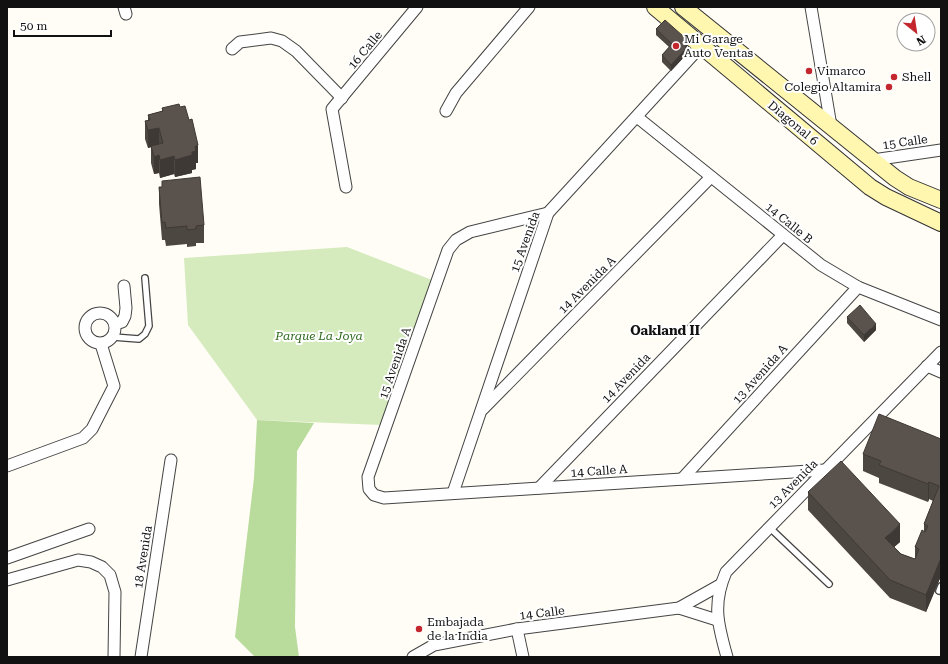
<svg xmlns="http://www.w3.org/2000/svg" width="948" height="664" viewBox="0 0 948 664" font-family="'Roboto Serif',serif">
<rect width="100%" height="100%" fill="#fffdf5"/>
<!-- green -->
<polygon fill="#d5ebbd" points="347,247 432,280 382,425 257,420 188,325 184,258"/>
<!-- forest -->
<polygon fill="#b9dc9c" points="257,420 314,423 297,451 295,627 299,657 255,657 235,637 254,478"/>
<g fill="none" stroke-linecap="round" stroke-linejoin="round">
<defs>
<g id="lane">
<polyline points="113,337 139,339 145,334 149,326 145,278"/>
<polyline points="769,527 829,584"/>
<polyline points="939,591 941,586"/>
</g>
<g id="street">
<polyline points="124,7 126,14"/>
<polyline points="811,7 831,126"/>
<polyline points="232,49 240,42 271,38 282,41 296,51 342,98"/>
<polyline points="446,111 456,93 529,7"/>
<polyline points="637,117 821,265 858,287 941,320"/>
<polyline points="873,160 941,150"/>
<polyline points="346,187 332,109 417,7"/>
<polyline points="548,213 470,232 456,240 448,250 368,477 369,489 374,495 384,498 825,470"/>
<circle cx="100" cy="328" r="15"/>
<polyline points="115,324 122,322 125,316 126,308 124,286"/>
<polyline points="927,366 941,372"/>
<polyline points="483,409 711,177"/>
<polyline points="7,466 83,438 92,429 114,386 101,344"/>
<polyline points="682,479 858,287"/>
<polyline points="539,488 783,235"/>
<polyline points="453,493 548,213 701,46"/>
<polyline points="7,558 89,529"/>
<polyline points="7,580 78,560 91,562 102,567 110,575 115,592 114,657"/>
<polyline points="679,608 717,620"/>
<polyline points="517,629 523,657"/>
<polyline points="141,657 171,460"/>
<polyline points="413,657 434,645 517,629 679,608 720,585"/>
<path d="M727,657C718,625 712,604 726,572L941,352"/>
</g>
<g id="secondary">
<polyline points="655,7 870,187 886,197 941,223"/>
<polyline points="683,7 895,178 909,187 941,200"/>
</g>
</defs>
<!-- lane casing -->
<use href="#lane" stroke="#444" stroke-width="8"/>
<!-- street casing -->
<use href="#street" stroke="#444" stroke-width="13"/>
<!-- secondary casing -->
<use href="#secondary" stroke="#333" stroke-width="18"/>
<!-- lane -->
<use href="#lane" stroke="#fff" stroke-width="5.5"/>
<!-- street -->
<use href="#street" stroke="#fff" stroke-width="11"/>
<!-- secondary -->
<use href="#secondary" stroke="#fff6b0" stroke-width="16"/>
</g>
<!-- wall -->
<g fill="#4d4742">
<polygon points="656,29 687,49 685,56 671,71 662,62 662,55 669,47 656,35"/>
<polygon points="162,108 198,163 196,163 196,169 192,170 192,173 175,177 174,174 160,178 159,173 154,174 151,163 151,147 148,148 145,139 145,121 148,120 148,115 162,111"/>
<polygon points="162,181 204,225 204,243 196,243 196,246 187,247 187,244 166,246 165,240 162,240 159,204 159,187 162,187"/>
<polygon points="847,317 876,330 864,342 847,323"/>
<polygon points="941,439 941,576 926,612 890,598 808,510 808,492 900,542 894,547 901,554 915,559 915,547 924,531 924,524 933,501 929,499 928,502 879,483 879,478 863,471 863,454"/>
</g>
<!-- shaded-wall -->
<g fill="#3f3936">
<polygon points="687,42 687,49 685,56 671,71 671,65"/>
<polygon points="159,128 159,145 148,148 148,130"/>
<polygon points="198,145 198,163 196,163 196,169 192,170 192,173 175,177 175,160 192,152 195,146"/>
<polygon points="159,155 159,173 154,174 154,157"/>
<polygon points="174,156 174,174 160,178 160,160"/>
<polygon points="876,324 876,330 864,342 864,335"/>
<polygon points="929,482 929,499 928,502 928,484"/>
<polygon points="900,524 900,542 885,555 885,538"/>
<polygon points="941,558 941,576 926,612 926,595"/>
</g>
<!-- building -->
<g fill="#5a524d" stroke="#3f3936">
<polygon points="665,20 683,36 687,42 685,50 671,65 662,55 672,44 656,29"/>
<polygon points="179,104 180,107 185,106 189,120 192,119 198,145 195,146 196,151 192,152 192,155 175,160 174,156 160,160 159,155 154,157 151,146 163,143 159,128 148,130 145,121 150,120 148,115 163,111 162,108"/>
<polygon points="200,177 204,225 196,226 196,229 187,230 187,226 166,228 165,222 162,223 159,187 162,187 162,181"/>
<polygon points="860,305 876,324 864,335 847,317"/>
<polygon points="879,414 941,439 941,558 926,595 890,580 808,492 841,461 900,524 885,538 901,554 915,559 919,549 915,547 922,530 925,532 928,526 924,524 939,486 929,482 928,484 879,465 881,461 863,454"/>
</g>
<!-- markers -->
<g fill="#c4262e" stroke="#fff" stroke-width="1.5">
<circle cx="676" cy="46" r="4"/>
<circle cx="809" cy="71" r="4"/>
<circle cx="894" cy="77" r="4"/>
<circle cx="889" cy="87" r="4"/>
<circle cx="419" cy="629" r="4"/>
</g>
<g text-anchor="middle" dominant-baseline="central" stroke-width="4" stroke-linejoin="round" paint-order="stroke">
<!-- poi labels -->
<g font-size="12" fill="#111" stroke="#fff" text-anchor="start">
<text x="684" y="39">Mi Garage<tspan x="684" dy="14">Auto Ventas</tspan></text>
<text x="817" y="71">Vimarco</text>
<text x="902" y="77">Shell</text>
<text x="881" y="87" text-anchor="end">Colegio Altamira</text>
<text x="427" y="622">Embajada<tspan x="427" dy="14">de la India</tspan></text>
</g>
<!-- street labels -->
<g font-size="12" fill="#111" stroke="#fff">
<text transform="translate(365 50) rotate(-50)">16 Calle</text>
<text transform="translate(793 123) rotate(40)">Diagonal 6</text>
<text transform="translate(905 142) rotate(-8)">15 Calle</text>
<text transform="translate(789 223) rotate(39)">14 Calle B</text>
<text transform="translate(525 242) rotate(-70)">15 Avenida</text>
<text transform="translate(587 285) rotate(-45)">14 Avenida A</text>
<text transform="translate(395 363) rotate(-71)">15 Avenida A</text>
<text transform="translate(760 374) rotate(-48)">13 Avenida A</text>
<text transform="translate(626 378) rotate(-46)">14 Avenida</text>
<text transform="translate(599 471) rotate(-4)">14 Calle A</text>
<text transform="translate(793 484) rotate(-45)">13 Avenida</text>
<text transform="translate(143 557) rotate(-81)">18 Avenida</text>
<text transform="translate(542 613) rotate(-7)">14 Calle</text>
</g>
<!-- park labels -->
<g font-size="12" font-style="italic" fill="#2f6b1f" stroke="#fff">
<text x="319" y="336">Parque La Joya</text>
</g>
<!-- neighbourhood labels -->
<g font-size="13" font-weight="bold" fill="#111" stroke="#fff">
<text x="665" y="330">Oakland II</text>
</g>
</g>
<!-- border -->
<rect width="948" height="664" fill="none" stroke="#111111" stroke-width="16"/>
<!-- north arrow -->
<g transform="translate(916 32) rotate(150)"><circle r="19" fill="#ffffff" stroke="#a0a0a0"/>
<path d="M0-3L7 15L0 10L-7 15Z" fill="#c4262e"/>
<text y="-6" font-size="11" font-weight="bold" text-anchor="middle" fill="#111111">N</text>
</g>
<!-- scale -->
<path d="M14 30v6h97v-6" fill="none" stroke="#111111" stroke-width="2"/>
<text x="20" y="30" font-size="12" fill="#111111" stroke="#ffffff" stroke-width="3" paint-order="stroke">50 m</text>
</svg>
